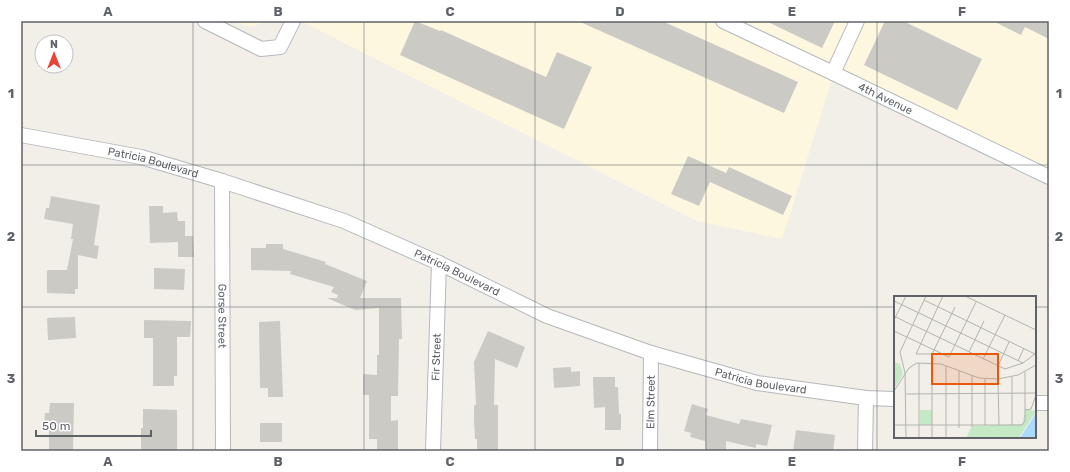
<svg xmlns="http://www.w3.org/2000/svg" width="1070" height="472" viewBox="0 0 1070 472" font-family="Rubik,sans-serif">
<rect width="100%" height="100%" fill="#f1efe8"/>
<!-- commercial -->
<g fill="#fef7e0">
<polygon points="230,21 267,21 251,27"/>
<polygon points="301,21 1049,21 1049,177 834,73 782,239 697,221"/>
</g>
<!-- building -->
<g fill="#cccac5">
<polygon points="415,21 440,31 441,30 546,77 557,52 592,67 564,129 400,55"/>
<polygon points="578,21 662,21 798,82 784,113"/>
<polygon points="766,21 835,21 822,48"/>
<polygon points="885,21 903,21 982,59 957,110 864,65"/>
<polygon points="993,21 1049,21 1049,39 1025,27 1021,35"/>
<polygon points="688,156 726,173 729,167 792,196 783,215 710,182 699,206 671,194"/>
<polygon points="51,196 100,205 94,245 99,246 97,259 78,255 78,289 75,289 75,294 47,293 47,270 67,270 73,239 71,239 73,224 44,219 46,208 49,208"/>
<polygon points="149,206 163,206 163,213 177,212 178,221 185,221 185,236 193,236 194,257 178,257 178,242 150,243"/>
<polygon points="266,244 283,244 283,249 326,262 325,264 367,281 360,298 401,298 402,339 399,339 398,396 391,396 391,421 398,420 398,451 377,451 377,439 369,439 369,395 363,395 363,374 377,375 377,355 379,355 379,308 355,310 327,298 337,298 338,295 331,292 334,287 290,274 291,271 251,270 251,248 266,248"/>
<polygon points="154,268 185,269 184,290 154,289"/>
<polygon points="75,317 76,338 48,340 47,318"/>
<polygon points="144,320 191,321 190,337 177,337 177,376 174,376 174,386 153,386 153,338 144,338"/>
<polygon points="280,321 283,397 268,397 268,388 260,388 259,322"/>
<polygon points="488,331 525,347 517,368 495,359 494,405 498,405 498,451 477,451 477,439 475,439 474,420 474,405 476,405 474,362"/>
<polygon points="571,367 571,372 580,371 580,386 554,388 553,368"/>
<polygon points="593,377 615,377 615,387 618,387 619,414 621,414 621,430 605,430 605,407 594,408"/>
<polygon points="50,403 74,403 73,451 49,451 49,428 44,428 45,413 49,413"/>
<polygon points="692,404 708,409 706,415 739,424 741,419 772,425 767,446 756,444 756,448 726,441 726,451 705,451 705,441 690,437 691,433 684,431"/>
<polygon points="143,409 177,410 177,451 141,451 141,428 143,428"/>
<rect x="260" y="423" width="22" height="19"/>
<polygon points="796,430 835,435 833,451 793,451"/>
</g>
<g fill="none" stroke-linecap="round" stroke-linejoin="round">
<defs>
<g id="street">
<polyline points="205,21 261,49 280,47 293,21"/>
<path id="s1" d="M723,21L833,73L1049,177"/>
<polyline points="833,73 857,21"/>
<path id="s2" d="M21,135L141,157L222,181L344,221L439,263L547,316L651,353L757,383L866,398L895,399"/>
<path id="s3" d="M222,181L223,451"/>
<polyline points="1035,403 1049,403"/>
<path id="s4" d="M433,451L439,263"/>
<path id="s5" d="M650,451L651,353"/>
<polyline points="865,451 866,398"/>
</g>
</defs>
<!-- street casing -->
<use href="#street" stroke="#b5b8bc" stroke-width="16"/>
<!-- street -->
<use href="#street" stroke="#fff" stroke-width="14"/>
</g>
<!-- grid -->
<path fill="none" stroke="#5f6368" stroke-width="1" stroke-opacity="0.55" d="M193,21V451M364,21V451M535,21V451M706,21V451M877,21V451M21,165H1049M21,307H895M1035,307H1049"/>
<g text-anchor="middle" dominant-baseline="central" stroke-width="4" stroke-linejoin="round" paint-order="stroke">
<!-- street labels -->
<g font-size="11" fill="#5f6368" stroke="#fff">
<text stroke="none"><textPath href="#s1" startOffset="180">4th Avenue</textPath></text>
<text stroke="none"><textPath href="#s2" startOffset="135">Patricia Boulevard</textPath></text>
<text stroke="none"><textPath href="#s2" startOffset="459">Patricia Boulevard</textPath></text>
<text stroke="none"><textPath href="#s3" startOffset="135">Gorse Street</textPath></text>
<text stroke="none"><textPath href="#s4" startOffset="94">Fir Street</textPath></text>
<text stroke="none"><textPath href="#s2" startOffset="783">Patricia Boulevard</textPath></text>
<text stroke="none"><textPath href="#s5" startOffset="49">Elm Street</textPath></text>
</g>
</g>
<!-- overview -->
<g transform="translate(894 296)">
<rect width="142" height="142" fill="#f1efe8"/>
<path d="M0,66L6,68L9,78L0,93ZM132,113L142,115L125,142H72L78,130L128,128ZM26,114H38V129H26Z" fill="#c5e8c5"/>
<path d="M142,116V142H126L137,125Z" fill="#aadaff"/>
<path fill="none" stroke="#b3b3b1" stroke-width="1" d="M49,0L22,58H38L61,11M71,0L142,34M30,4L141,58M0,5L129,67M0,20L18,29M0,24L12,0M19,29L111,73L129,67L142,57M0,35L55,61L82,6M75,56L90,25M89,63L111,19M124,65L130,52M25,67V142M52,70V142M104,70L115,46M65,75V132M104,83L105,129M0,95L15,72L23,67L47,68L85,82L104,83L124,79L142,69M12,98L142,97M131,114L137,113L142,99M0,129H128L131,125V76M91,129V83M118,129V81M78,131V80M12,142L11,77L6,56L32,0M38,142V67"/>
<path fill="#e8590c" fill-opacity="0.15" stroke="#e8590c" stroke-width="2" d="M38,58H104V88H38Z"/>
<rect width="142" height="142" fill="none" stroke="#5f6368" stroke-width="2"/>
</g>
<!-- border -->
<rect width="1070" height="472" fill="none" stroke="#ffffff" stroke-width="44"/>
<!-- north arrow -->
<g transform="translate(54 54)"><circle r="19" fill="#ffffff" stroke="#bfc1c3"/>
<path d="M0-3L7 15L0 10L-7 15Z" fill="#ea4335"/>
<text y="-6" font-size="11" font-weight="bold" text-anchor="middle" fill="#5f6368">N</text>
</g>
<!-- scale -->
<path d="M36 430v6h115v-6" fill="none" stroke="#5f6368" stroke-width="2"/>
<text x="42" y="430" font-size="12" fill="#5f6368" stroke="#ffffff" stroke-width="3" paint-order="stroke">50 m</text>
<rect x="22" y="22" width="1026" height="428" fill="none" stroke="#5f6368" stroke-width="1.5"/>
<g font-size="13" text-anchor="middle" font-weight="bold" fill="#5f6368">
<text x="108" y="16">A</text>
<text x="278" y="16">B</text>
<text x="450" y="16">C</text>
<text x="620" y="16">D</text>
<text x="792" y="16">E</text>
<text x="962" y="16">F</text>
<text x="11" y="98">1</text>
<text x="1059" y="98">1</text>
<text x="11" y="241">2</text>
<text x="1059" y="241">2</text>
<text x="11" y="383">3</text>
<text x="1059" y="383">3</text>
<text x="108" y="466">A</text>
<text x="278" y="466">B</text>
<text x="450" y="466">C</text>
<text x="620" y="466">D</text>
<text x="792" y="466">E</text>
<text x="962" y="466">F</text>
</g>
</svg>
